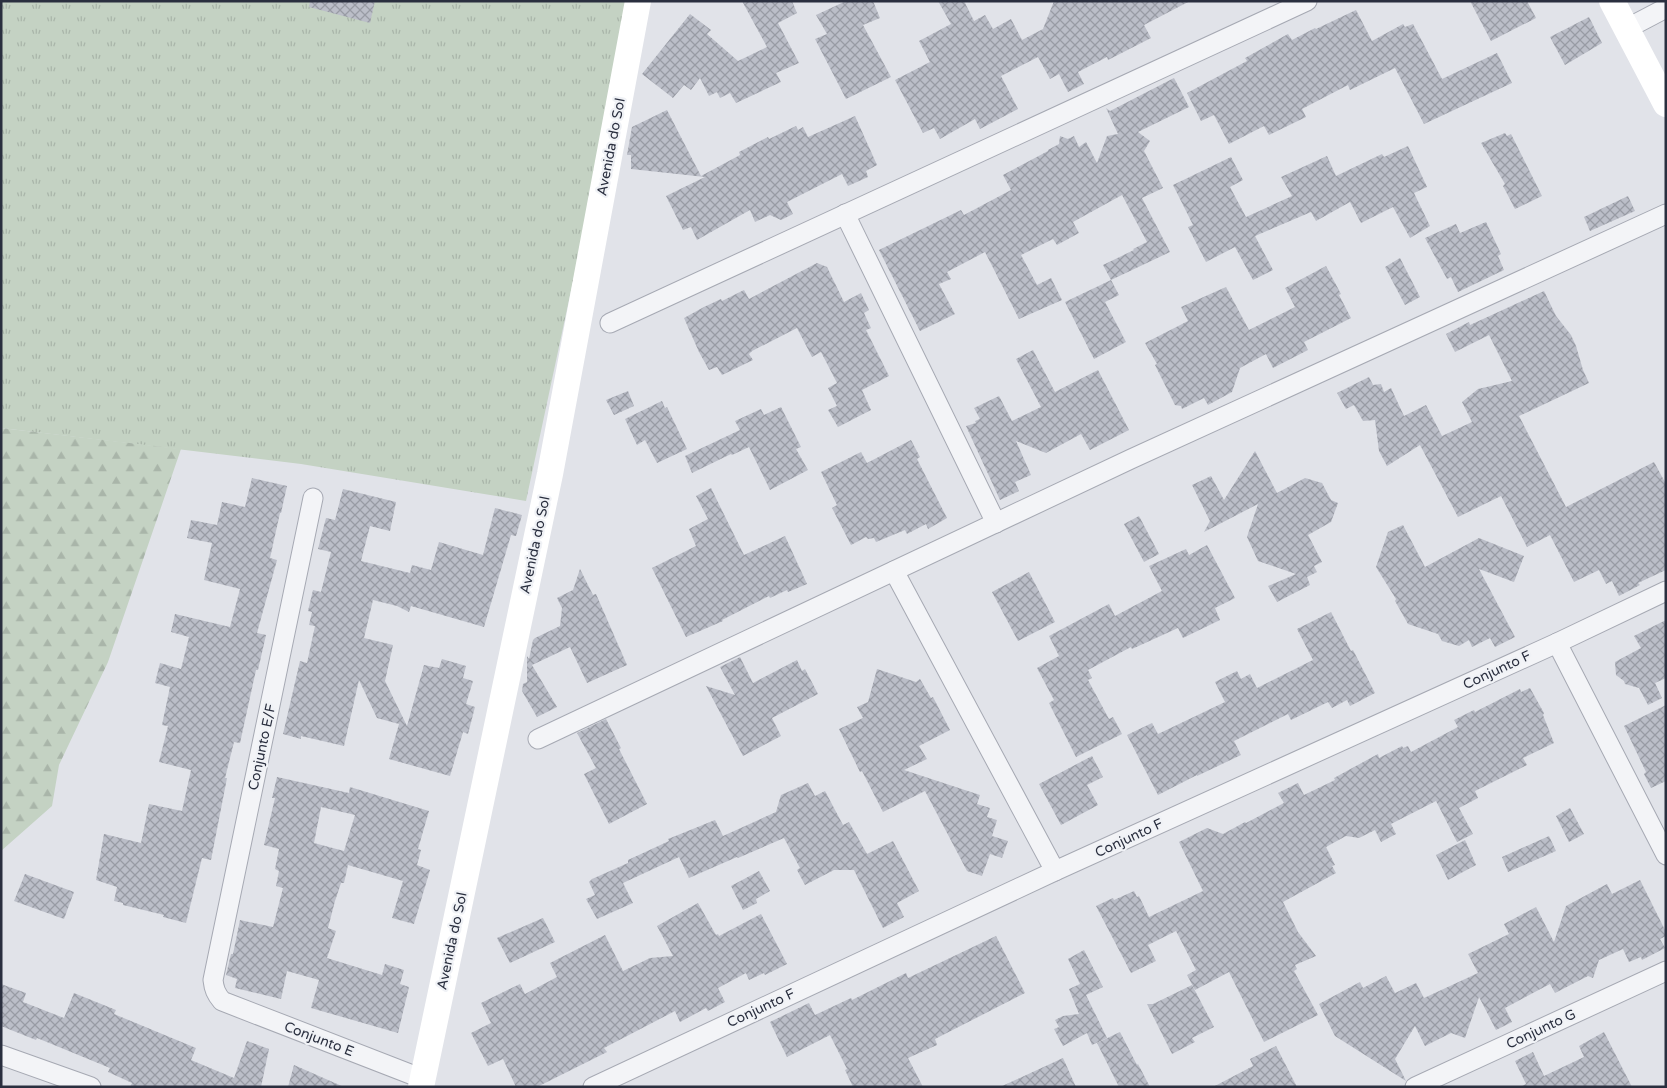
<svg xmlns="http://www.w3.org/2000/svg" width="1667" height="1088" viewBox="0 0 1667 1088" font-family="'Varela Round',sans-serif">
<defs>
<pattern id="grass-tufts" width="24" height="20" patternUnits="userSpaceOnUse" patternTransform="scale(1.25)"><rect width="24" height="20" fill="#c4d2c3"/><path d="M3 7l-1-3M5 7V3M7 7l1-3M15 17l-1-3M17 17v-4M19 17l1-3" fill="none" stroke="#a9b5a9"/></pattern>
<pattern id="forest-firs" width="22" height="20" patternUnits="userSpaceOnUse" patternTransform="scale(1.25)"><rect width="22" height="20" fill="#c4d2c3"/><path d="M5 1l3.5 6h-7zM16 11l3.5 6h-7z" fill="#a9b5a9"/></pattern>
<pattern id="building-cross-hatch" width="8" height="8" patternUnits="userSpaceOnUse" patternTransform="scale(1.25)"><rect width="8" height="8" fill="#bbbec8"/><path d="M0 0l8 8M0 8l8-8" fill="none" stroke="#989ba4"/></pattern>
</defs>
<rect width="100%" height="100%" fill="#e1e3e9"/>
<!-- grass -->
<polygon fill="url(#grass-tufts)" points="1,1 633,1 526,501 301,464 1,428"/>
<!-- forest -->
<polygon fill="url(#forest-firs)" points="1,428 181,449 108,662 59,765 52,806 1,851"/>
<!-- building -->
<g fill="url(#building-cross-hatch)" fill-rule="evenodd">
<polygon points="310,1 375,1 370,23 309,7"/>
<polygon points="742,1 792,1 797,13 778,23 799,63 776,73 781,82 736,103 730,93 720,98 717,92 709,96 700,78 691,90 684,85 673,98 642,74 690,14 711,30 707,34 738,61 767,47"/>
<polygon points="846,1 873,1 880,18 863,25 891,77 846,99 815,39 827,34 816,15"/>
<polygon points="938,1 964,1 974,21 985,15 993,29 1011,19 1022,40 1043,29 1054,1 1190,1 1144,25 1151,38 1108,60 1107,57 1078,72 1084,84 1068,92 1059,74 1050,79 1038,57 1001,76 1018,109 980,129 975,119 940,139 934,128 923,133 895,80 930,62 919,41 951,24"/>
<polygon points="1470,1 1527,1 1536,18 1491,41"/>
<polygon points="1356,10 1372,41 1403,24 1405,27 1413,24 1442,79 1497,53 1512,83 1424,124 1395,68 1350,90 1348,85 1302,109 1306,117 1269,135 1264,126 1229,144 1214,115 1201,121 1187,93 1247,61 1245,58 1288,34 1292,40 1315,28 1316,29"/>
<polygon points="1589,17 1602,43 1565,65 1550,37"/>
<polygon points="1174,78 1189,107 1138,132 1150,141 1144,151 1163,188 1142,198 1170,252 1111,280 1103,265 1134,250 1133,249 1147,242 1122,195 1073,222 1079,233 1057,245 1053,239 1021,255 1037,285 1051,278 1062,300 1019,319 985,252 947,272 951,279 939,284 955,314 920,331 879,250 961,210 964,215 1011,190 1003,175 1048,151 1048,150 1059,144 1060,136 1068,139 1074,136 1079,147 1086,142 1097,163 1107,136 1118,134 1106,108 1110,111"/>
<polygon points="667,110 701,176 740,155 739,152 768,137 769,139 796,126 798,130 803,127 808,137 855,116 877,165 866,171 868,177 848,186 842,174 787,202 793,214 781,220 770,215 755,222 750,210 697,240 691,227 683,230 666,196 705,177 631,169 631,155 627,155 632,127"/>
<polygon points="1505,133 1507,136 1511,134 1542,196 1515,209 1503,186 1505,184 1481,143"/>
<polygon points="1408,146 1427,187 1414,193 1430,226 1410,238 1393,207 1361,223 1350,202 1316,221 1311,212 1255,236 1273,270 1253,280 1235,247 1206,262 1188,227 1193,225 1173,185 1231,157 1243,180 1230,187 1246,217 1292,196 1281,177 1327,156 1336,176 1382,154 1384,157"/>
<polygon points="1628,196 1635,211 1590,231 1584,217"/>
<polygon points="1486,222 1501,254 1498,256 1504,270 1458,292 1451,277 1447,279 1425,238 1456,224 1460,233"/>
<polygon points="1400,258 1420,297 1405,305 1385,267"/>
<polygon points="817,263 827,267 844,302 861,293 869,310 864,313 871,328 866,330 889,376 862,390 871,410 838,427 828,410 837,406 828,388 837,383 821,352 812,357 797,328 752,351 749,354 753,360 722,375 717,367 709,370 699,352 684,318 704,307 721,299 722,301 744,290 749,299"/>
<polygon points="1326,266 1341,294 1339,295 1351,318 1304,342 1308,350 1273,368 1266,354 1240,368 1232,392 1208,405 1204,398 1182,409 1181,406 1175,405 1155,365 1157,364 1145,343 1188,321 1181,307 1226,287 1249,330 1295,307 1285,288"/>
<polygon points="1111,280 1119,295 1105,302 1126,342 1094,359 1065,302"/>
<polygon points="1544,291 1556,316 1571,335 1576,346 1583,370 1589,383 1519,416 1566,507 1654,462 1666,484 1666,570 1638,583 1640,585 1619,596 1612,581 1606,584 1599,570 1574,582 1550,535 1527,547 1501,496 1458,517 1420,445 1387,466 1379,451 1375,420 1363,421 1354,405 1346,409 1337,393 1369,377 1373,385 1381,384 1384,392 1391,388 1404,416 1426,405 1442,436 1472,422 1462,402 1478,389 1512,381 1489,335 1455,352 1446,334 1469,322 1470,325"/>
<polygon points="1033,350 1055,392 1098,370 1129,430 1090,450 1081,434 1046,453 1016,441 1031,475 1015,482 1019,491 1000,500 966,426 976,423 975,421 980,419 974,408 999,396 1012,421 1041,407 1016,359"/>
<polygon points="628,391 634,406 614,415 606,400"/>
<polygon points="662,401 665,408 667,407 687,449 657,463 645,440 637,445 625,419"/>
<polygon points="781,407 801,447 796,449 808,470 770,490 749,447 732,455 731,454 692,473 685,456 740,430 735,421 761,409 764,415"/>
<polygon points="911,440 920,457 917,459 947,518 928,529 926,524 907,534 905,530 876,542 874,538 868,539 866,537 851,545 832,508 837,505 821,472 861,452 867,463"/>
<polygon points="1255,451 1277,493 1305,478 1322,483 1331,500 1338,503 1331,522 1308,535 1322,562 1314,566 1317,572 1307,577 1310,585 1277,602 1268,586 1296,574 1258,561 1247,537 1258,504 1204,532 1210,521 1192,485 1211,476 1224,500"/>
<polygon points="252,478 287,486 281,513 280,513 270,558 277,560 257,633 266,635 258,670 256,670 240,743 234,742 225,778 227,778 211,860 202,858 186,923 163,917 164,915 123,905 123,903 114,901 117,887 96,880 104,834 141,843 149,804 182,811 191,770 159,762 168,726 162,725 170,687 155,683 160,663 181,669 189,637 171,632 175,614 230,627 240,589 204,580 212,543 187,538 191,520 217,525 222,502 245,507"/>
<polygon points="711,488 744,555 785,536 807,584 788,592 787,590 770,598 769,596 722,620 723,621 686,637 652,568 696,546 689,529 708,519 696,496"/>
<polygon points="343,489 396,502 390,531 370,526 361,561 410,573 412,565 431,570 439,542 483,555 495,508 522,515 516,536 511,535 484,627 411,606 409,612 397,606 373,600 364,638 393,645 385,681 407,726 424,665 439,668 442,659 466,666 463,678 473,681 466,704 475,707 468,734 463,732 450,776 389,759 399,724 377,718 359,680 344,746 301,736 301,739 283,734 300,661 307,663 315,626 309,625 312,612 308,611 313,590 321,592 331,552 318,549 326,518 335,520"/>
<polygon points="1139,516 1159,554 1144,562 1124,524"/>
<polygon points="1403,525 1425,567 1479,538 1524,556 1514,582 1479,569 1515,637 1495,647 1490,638 1472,647 1469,640 1459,646 1442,641 1438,634 1408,624 1395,601 1396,599 1376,567 1388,532"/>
<polygon points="1207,545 1235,598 1215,608 1220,620 1183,638 1178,628 1132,649 1131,647 1088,670 1092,678 1088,680 1109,719 1113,717 1122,734 1076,757 1049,703 1054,700 1037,668 1059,656 1049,636 1109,604 1115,616 1162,591 1149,566 1186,549 1189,555"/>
<polygon points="580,569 593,595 596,594 627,665 587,683 570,647 532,665 557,707 537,717 522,691 523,684 527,682 527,656 529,659 533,640 535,638 560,626 562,608 557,598 573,590"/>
<polygon points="1029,572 1055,622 1018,641 992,592"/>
<polygon points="1331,612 1351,651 1353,650 1375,693 1350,706 1347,700 1332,708 1328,702 1291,720 1288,714 1234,741 1241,755 1197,776 1197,775 1158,795 1127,735 1152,723 1158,734 1225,702 1215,682 1237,671 1241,679 1250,674 1257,688 1313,660 1297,629"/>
<polygon points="1666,620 1666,678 1655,683 1662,698 1648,705 1639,688 1625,684 1624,681 1616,675 1615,662 1641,648 1634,636"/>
<polygon points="740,657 753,683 797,660 802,671 805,669 818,694 772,718 781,736 743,756 706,686 735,695 720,667"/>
<polygon points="877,669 916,682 920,679 931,698 933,697 950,730 919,746 927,759 904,770 980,795 977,804 990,808 987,817 997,820 992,836 1008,841 1002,858 990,854 982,876 967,871 925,791 883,812 862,771 860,772 839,729 863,718 857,707 868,702"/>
<polygon points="1530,688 1544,713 1543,715 1554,743 1523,758 1527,765 1475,791 1478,798 1459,808 1473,834 1457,842 1436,801 1391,824 1396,834 1381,842 1375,830 1359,838 1346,836 1326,847 1335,865 1332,866 1336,873 1283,902 1298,932 1316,956 1295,965 1297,969 1294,971 1318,1015 1264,1042 1229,972 1195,990 1187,975 1196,970 1176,931 1148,945 1156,961 1131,973 1096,906 1113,898 1114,900 1134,891 1137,897 1139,896 1149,917 1203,891 1179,842 1207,828 1223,834 1245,822 1246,823 1284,803 1278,793 1298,783 1304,795 1335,780 1334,778 1378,754 1379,758 1402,746 1403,748 1408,746 1411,752 1458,727 1454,720 1474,710 1475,712 1520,689 1521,692"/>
<polygon points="1666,705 1666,781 1651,788 1644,774 1646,772 1624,726"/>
<polygon points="606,719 621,748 619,749 647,804 609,824 584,774 596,768 577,733"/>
<polygon points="1092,756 1103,777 1087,785 1098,805 1061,825 1039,784"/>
<path d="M277,777L349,793L350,787L429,811L418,849L421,850L417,865L430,870L414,924L392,918L403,881L348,865L344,883H341L335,901L328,928L336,931L327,958L382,975L385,964L404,970L400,984L409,987L398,1033L311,1008L319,980L287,971L281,999L235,988L237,979L226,975L231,954H233L240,920L273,927L283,888L276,886L279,871L275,869L279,849L264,845L275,798H272ZM321,807L355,815L344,851L314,843Z"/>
<polygon points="808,783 815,796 825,791 843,825 849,822 867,854 893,841 919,891 897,903 904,917 883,928 854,870 834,870 805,885 797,870 800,868 784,838 738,858 737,857 689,878 679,857 623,883 633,903 597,919 586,899 595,895 589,882 592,879 628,863 628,860 669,841 668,839 715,820 723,836 776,812 781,795"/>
<polygon points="1570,808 1584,834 1569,842 1556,816"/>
<polygon points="1549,836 1556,851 1508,872 1502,857"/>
<polygon points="1465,840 1476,865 1448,880 1436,855"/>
<polygon points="759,871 770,891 756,899 757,903 743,910 731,886"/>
<polygon points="25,874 74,892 64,919 14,901"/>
<polygon points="1640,880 1666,932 1666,936 1660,939 1665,948 1642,960 1641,957 1629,962 1623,949 1599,960 1593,978 1588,976 1555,993 1550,984 1505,1008 1512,1022 1496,1030 1479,997 1465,1038 1451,1033 1425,1046 1415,1026 1395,1059 1406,1081 1335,1036 1319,1004 1360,982 1363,988 1386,976 1395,993 1416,983 1424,998 1478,973 1468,954 1509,934 1504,924 1536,907 1554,942 1566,906 1607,884 1612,894"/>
<polygon points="698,903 716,935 718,934 719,936 761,914 787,964 765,975 764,973 749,980 746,973 718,988 725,1002 708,1011 706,1008 680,1022 675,1011 604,1048 607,1052 537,1087 516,1087 503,1059 488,1066 471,1033 491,1023 481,1003 520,984 525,994 557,977 550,963 605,935 623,971 650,958 673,956 657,926"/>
<polygon points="543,918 555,942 510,963 497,938"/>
<polygon points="996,936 1025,993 935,1039 937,1045 908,1058 923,1087 853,1087 845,1070 847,1069 830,1035 787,1057 770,1022 809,1003 815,1015 851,998 852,1000 906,973 908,978"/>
<polygon points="1084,950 1103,987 1086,995 1107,1038 1092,1045 1087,1033 1063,1046 1054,1029 1059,1027 1055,1020 1063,1016 1079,1014 1069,989 1080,984 1068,959"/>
<polygon points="1,984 26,993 23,1002 64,1018 74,993 116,1010 114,1014 196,1048 191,1060 234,1078 247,1041 269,1049 261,1087 130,1087 132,1083 108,1072 110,1068 37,1038 36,1040 1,1026"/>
<polygon points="1192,985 1214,1027 1192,1038 1195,1042 1172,1054 1147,1004 1153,1004"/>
<polygon points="1120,1032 1137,1065 1138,1064 1150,1087 1119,1087 1097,1043"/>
<polygon points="1604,1032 1632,1087 1520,1087 1526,1084 1515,1061 1533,1052 1544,1076 1584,1057 1579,1046"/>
<polygon points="1276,1046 1297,1087 1213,1087 1253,1066 1250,1059"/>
<polygon points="1063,1058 1076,1087 1000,1087"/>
<polygon points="294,1065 344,1087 288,1087"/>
</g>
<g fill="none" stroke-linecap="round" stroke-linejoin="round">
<defs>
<g id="street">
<polyline points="1626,29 1666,8"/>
<polyline points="845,214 996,523"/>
<polyline points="610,323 1307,1"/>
<path d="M313,498L213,980C214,989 216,994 222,1001L423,1079"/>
<polyline points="894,571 1055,871"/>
<polyline points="1557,643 1666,855"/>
<polyline points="538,739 1131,459 1666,214"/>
<polyline points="1,1055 91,1087"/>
<polyline points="593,1087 1055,871 1557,643 1666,591"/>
<polyline points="1415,1087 1666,971"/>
</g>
</defs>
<!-- street casing -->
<use href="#street" stroke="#a6a9b3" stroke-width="21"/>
<!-- street -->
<use href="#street" stroke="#f3f4f7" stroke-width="19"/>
<!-- secondary -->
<g stroke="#fff" stroke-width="26">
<polyline points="1612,1 1666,104"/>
<polyline points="421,1087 550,474 638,1"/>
</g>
</g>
<g text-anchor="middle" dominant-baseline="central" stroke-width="4.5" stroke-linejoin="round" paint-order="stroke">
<!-- street labels -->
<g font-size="14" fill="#2a2f3f" stroke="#f0f2f6">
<text transform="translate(611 147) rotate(-79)">Avenida do Sol</text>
<text transform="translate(535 545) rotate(-78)">Avenida do Sol</text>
<text transform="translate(1497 670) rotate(-25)">Conjunto F</text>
<text transform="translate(262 747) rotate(-78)">Conjunto E/F</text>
<text transform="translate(1129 838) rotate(-25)">Conjunto F</text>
<text transform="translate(452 941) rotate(-78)">Avenida do Sol</text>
<text transform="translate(761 1008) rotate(-25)">Conjunto F</text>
<text transform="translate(1541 1029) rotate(-25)">Conjunto G</text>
<text transform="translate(319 1039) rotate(21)">Conjunto E</text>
</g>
</g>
<!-- border -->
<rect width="1667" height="1088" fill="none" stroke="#2a2f3f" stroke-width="5"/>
</svg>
